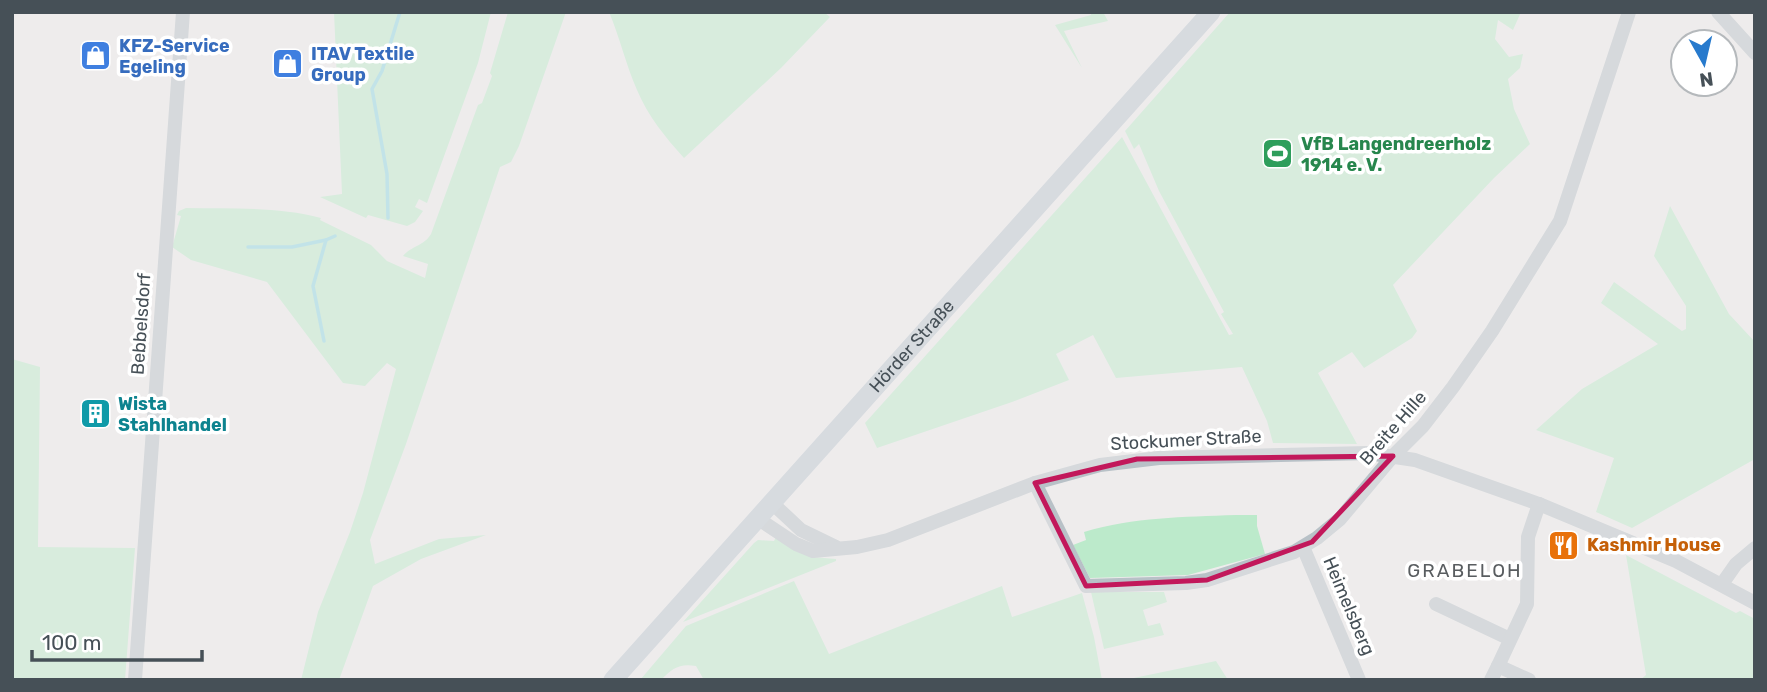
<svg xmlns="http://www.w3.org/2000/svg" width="1767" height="692" viewBox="0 0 1767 692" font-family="Rubik,sans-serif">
<rect width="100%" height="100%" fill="#eeecec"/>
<!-- green -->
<g fill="#bceacb">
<polygon points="334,12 491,12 478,63 431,192 427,203 419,199 415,207 423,211 415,222 407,226 368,215 366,218 320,197 342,194"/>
<path d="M508,12H566L519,146L511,162L500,167L406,444L370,540L375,564L439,539L486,535L421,559L373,586L339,680H301L318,612L350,532L363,493L396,369L387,363L365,386L343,383L267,282L191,260L172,247L181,216L177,215L179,211L186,208C230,209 278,206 321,218L320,220L371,245L387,261L425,278L428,264L403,256C411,246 424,246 431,234L478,105L482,103L492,76L490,73Z"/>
<path d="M609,12H824L830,17L781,68L684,158C665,137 648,116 637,90C626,65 620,38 609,12Z"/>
<polygon points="1091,12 1103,12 1108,21 1064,31 1082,68 1055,25 1091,15"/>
<polygon points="1230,12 1521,12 1513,30 1498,20 1495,39 1509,57 1523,54 1520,68 1508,79 1514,109 1530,144 1494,178 1393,285 1417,331 1412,338 1364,368 1352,352 1318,373 1357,444 1273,443 1267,421 1242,367 1116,378 1093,335 1056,354 1069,380 1012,402 877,448 865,423 1122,137 1229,335 1233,334 1221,314 1224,312 1159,191 1139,144 1134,149 1125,131"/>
<polygon points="1670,206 1729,314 1755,342 1755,459 1632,528 1596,512 1614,458 1536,430 1582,389 1658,344 1601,303 1614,282 1682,331 1686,329 1686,306 1654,256"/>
<polygon points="12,359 40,367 38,547 135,548 125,680 12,680"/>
<path d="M1236,515H1257V526L1265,554L1188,575L1090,578L1073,545L1086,540L1084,532C1135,517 1182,517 1236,515Z"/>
<polygon points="776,537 812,557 836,559 836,561 683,622 754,543 758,540 774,541"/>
<polygon points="1626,555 1736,613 1740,611 1755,619 1755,680 1640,680 1646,675"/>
<path d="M794,581L829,654L1002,586L1012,617L1082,593L1094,637L1102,680H704L696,666C680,663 672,668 661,680H640L686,626Z"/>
<polygon points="1091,592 1164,592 1167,602 1143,610 1148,626 1160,623 1164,635 1104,649"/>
<polygon points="1216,661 1228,680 1124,680"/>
</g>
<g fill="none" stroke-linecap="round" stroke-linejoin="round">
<!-- stream -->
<g stroke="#8dd7e3" stroke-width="3.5">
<polyline points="388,218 387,174 372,89 382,71 400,12"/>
<polyline points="248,247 292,247 326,240"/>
<polyline points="324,341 313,286 326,240 335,236"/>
</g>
<!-- minor -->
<g stroke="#b8c1c7" stroke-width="14">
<polyline points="1718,12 1755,53"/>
<polyline points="1035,483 1086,586 1186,583 1207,580 1294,552 1317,538 1340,519 1393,456 1423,426 1453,387 1492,331 1560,221 1629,12"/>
<polyline points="771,502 801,530 836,547"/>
<polyline points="757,518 796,544 813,551 857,547 888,540 1035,483 1100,465 1159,458 1368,453 1415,460 1539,504 1676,561 1755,603"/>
<polyline points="1303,547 1359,680"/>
<polyline points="1722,584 1736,564 1755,548"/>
<polyline points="1436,604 1510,639"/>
<polyline points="135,680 183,12"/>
<polyline points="1491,680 1498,666"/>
<polyline points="1529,680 1498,666 1527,604 1528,537 1539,504"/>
</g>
<!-- secondary -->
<path stroke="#bac5cf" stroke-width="19" id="s1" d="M613,680L1211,12"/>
</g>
<!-- marked area -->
<path d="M0 0H1767V692H0ZM1393,456L1312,542L1207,580L1086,586L1035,483L1137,459Z" fill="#eeecec" fill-opacity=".55" fill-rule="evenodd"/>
<path fill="none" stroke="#c2185b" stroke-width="5" stroke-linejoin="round" d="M1393,456L1312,542L1207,580L1086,586L1035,483L1137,459Z"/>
<!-- icons -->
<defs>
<symbol id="shop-square" viewBox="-11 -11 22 22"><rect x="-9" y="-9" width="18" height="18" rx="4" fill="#3f7fe0" stroke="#fff"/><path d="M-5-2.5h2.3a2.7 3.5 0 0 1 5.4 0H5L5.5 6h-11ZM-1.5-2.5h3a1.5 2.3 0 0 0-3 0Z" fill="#fff"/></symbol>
<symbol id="stadium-square" viewBox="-11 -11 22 22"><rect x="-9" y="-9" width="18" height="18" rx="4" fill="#2e9e5b" stroke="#fff"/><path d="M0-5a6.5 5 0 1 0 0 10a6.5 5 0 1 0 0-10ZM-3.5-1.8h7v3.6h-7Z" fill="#fff"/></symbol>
<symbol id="building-square" viewBox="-11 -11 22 22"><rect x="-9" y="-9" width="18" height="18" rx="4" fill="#0f9aa8" stroke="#fff"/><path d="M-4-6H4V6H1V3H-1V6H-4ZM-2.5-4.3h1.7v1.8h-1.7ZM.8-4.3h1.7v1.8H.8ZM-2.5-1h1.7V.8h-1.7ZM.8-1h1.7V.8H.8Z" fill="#fff"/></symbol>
<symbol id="restaurant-square" viewBox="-11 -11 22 22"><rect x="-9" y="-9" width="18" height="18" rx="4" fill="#e8710a" stroke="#fff"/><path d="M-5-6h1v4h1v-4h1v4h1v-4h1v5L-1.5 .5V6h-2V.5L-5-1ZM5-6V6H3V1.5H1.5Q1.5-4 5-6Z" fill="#fff"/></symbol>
</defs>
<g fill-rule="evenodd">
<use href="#shop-square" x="78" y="38" width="35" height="35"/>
<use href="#shop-square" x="270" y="46" width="35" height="35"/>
<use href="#stadium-square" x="1260" y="136" width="35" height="35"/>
<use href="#building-square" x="78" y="396" width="35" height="35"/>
<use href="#restaurant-square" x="1546" y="528" width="35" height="35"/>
</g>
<g text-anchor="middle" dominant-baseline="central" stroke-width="7" stroke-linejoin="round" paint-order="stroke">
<!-- shop labels -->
<g font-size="18" font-weight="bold" fill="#366cbe" stroke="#fff" text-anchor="start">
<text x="119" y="46">KFZ-Service<tspan x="119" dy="21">Egeling</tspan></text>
<text x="311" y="54">ITAV Textile<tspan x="311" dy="21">Group</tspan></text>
</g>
<!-- leisure labels -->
<g font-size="18" font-weight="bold" fill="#27864d" stroke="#fff" text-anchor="start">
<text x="1301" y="144">VfB Langendreerholz<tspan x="1301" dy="21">1914 e. V.</tspan></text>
</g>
<!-- street labels -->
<g font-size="18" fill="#465057" stroke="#fff">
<text transform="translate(141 324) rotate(-86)">Bebbelsdorf</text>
<text stroke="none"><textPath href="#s1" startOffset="448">Hörder Straße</textPath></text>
<text transform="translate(1393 428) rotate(-49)">Breite Hille</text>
<text transform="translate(1186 440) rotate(-3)">Stockumer Straße</text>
<text transform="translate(1349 606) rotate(67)">Heimelsberg</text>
</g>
<!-- culture labels -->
<g font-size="18" font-weight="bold" fill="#0d838f" stroke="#fff" text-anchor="start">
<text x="118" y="404">Wista<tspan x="118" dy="21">Stahlhandel</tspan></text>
</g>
<!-- food labels -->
<g font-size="18" font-weight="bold" fill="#c56008" stroke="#fff" text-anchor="start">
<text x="1587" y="545">Kashmir House</text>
</g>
<!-- neighbourhood labels -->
<g font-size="19" letter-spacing="2" fill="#595d60" stroke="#fff">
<text x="1465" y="570">GRABELOH</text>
</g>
</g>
<!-- border -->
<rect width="1767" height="692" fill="none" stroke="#465057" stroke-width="28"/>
<!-- north arrow -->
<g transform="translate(1704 63) rotate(172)"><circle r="33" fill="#ffffff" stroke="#b5b9bc" stroke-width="2"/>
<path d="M0-5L12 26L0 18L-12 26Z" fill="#277acd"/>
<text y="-10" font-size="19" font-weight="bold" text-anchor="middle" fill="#465057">N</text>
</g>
<!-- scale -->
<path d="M32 650v10h170v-10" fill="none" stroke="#465057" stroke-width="3.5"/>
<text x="42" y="650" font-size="21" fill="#465057" stroke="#ffffff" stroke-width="5" paint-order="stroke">100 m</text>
</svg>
